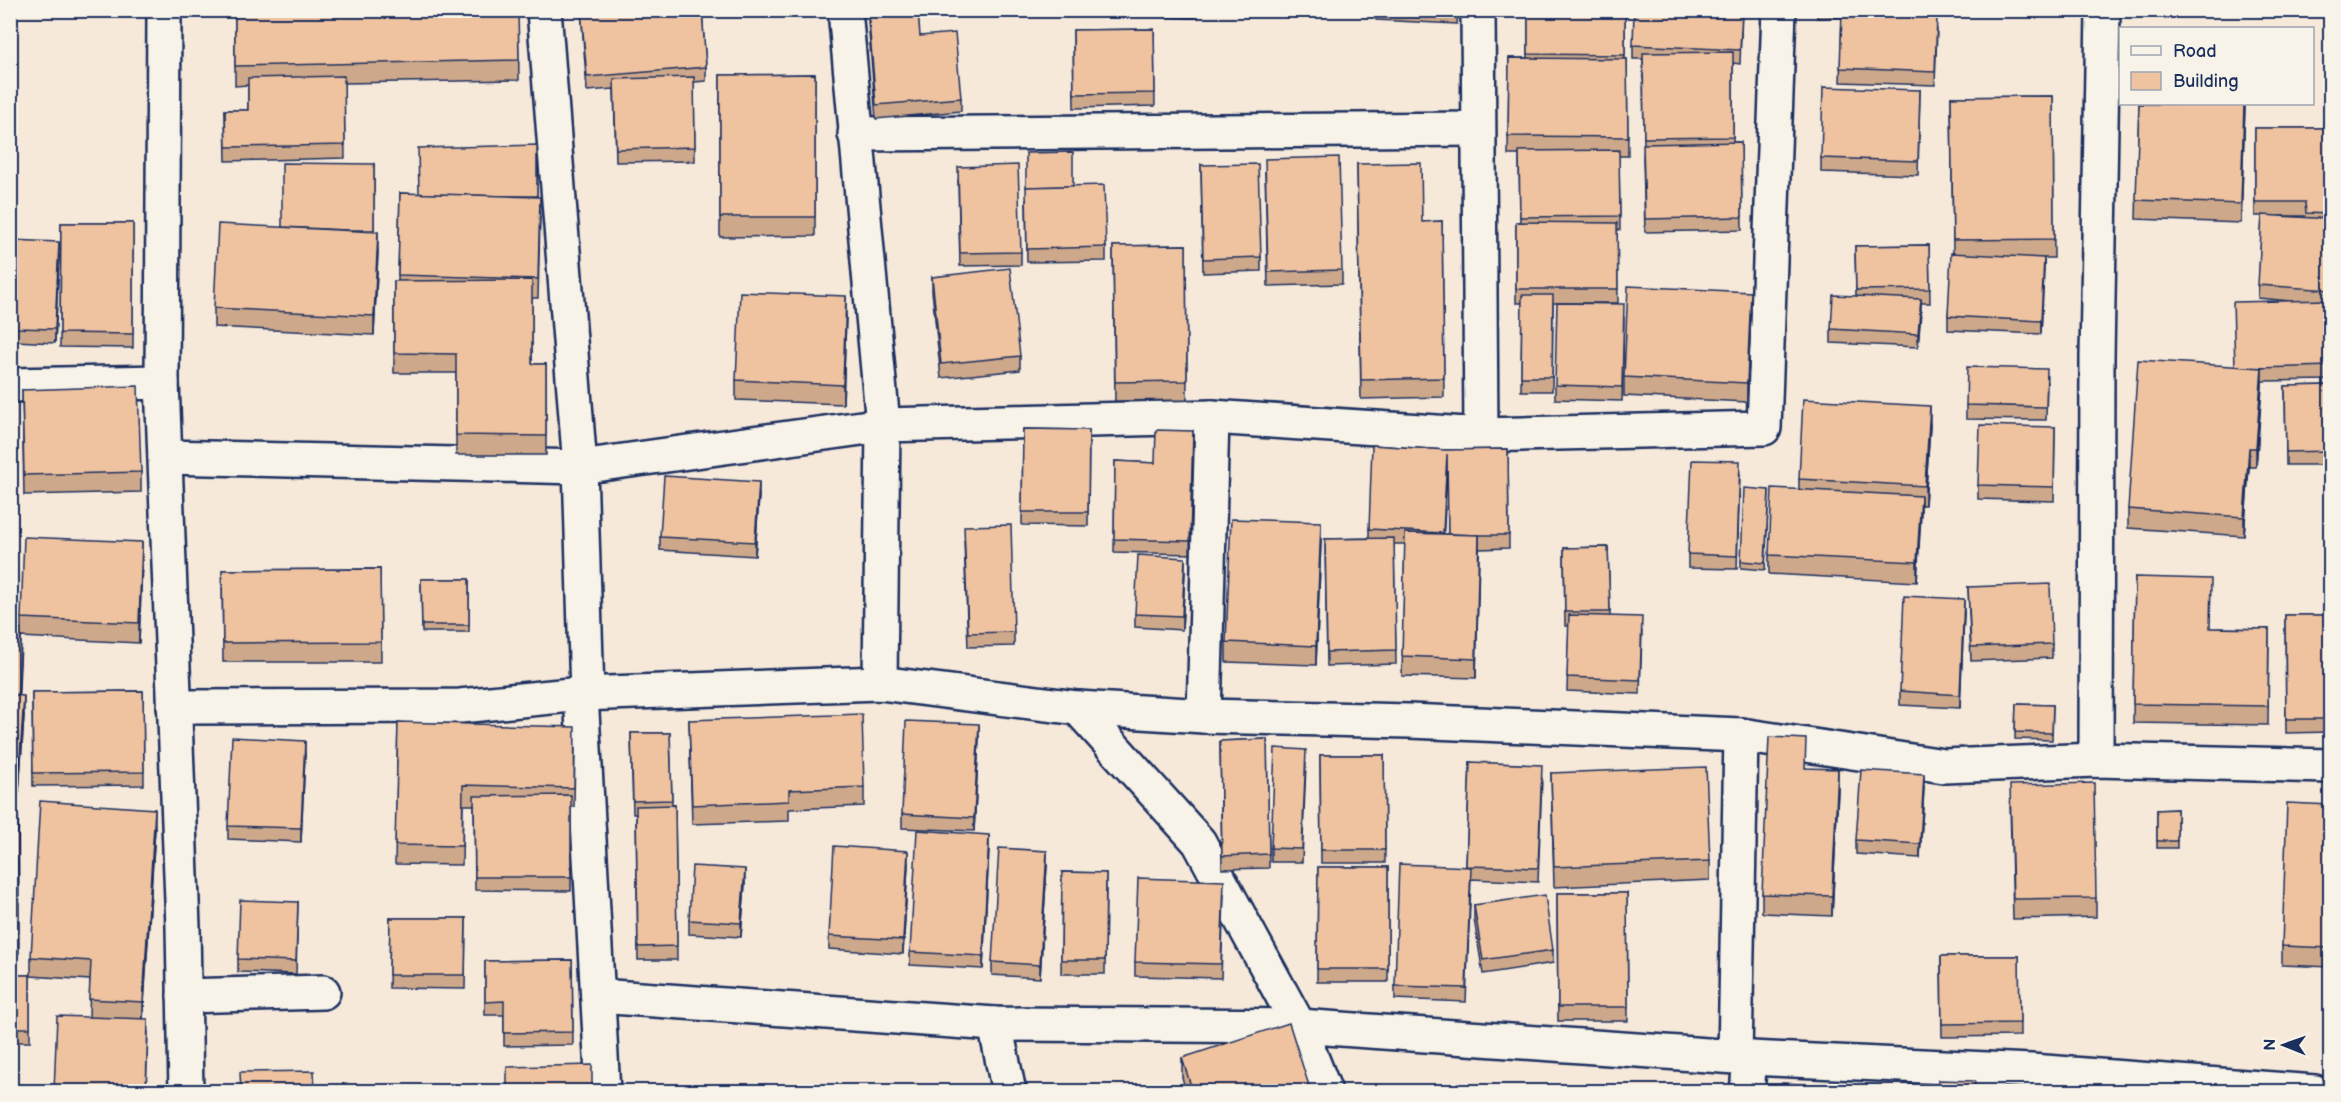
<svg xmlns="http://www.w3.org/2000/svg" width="2341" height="1102" viewBox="0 0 2341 1102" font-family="'Balsamiq Sans',sans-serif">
<rect width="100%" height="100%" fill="#f6e9da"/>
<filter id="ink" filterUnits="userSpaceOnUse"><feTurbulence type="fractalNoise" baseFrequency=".0167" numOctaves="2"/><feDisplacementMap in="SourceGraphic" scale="12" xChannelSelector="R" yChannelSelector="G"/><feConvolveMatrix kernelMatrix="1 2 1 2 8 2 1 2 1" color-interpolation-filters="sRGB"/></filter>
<g filter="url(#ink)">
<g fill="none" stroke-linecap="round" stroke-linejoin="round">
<defs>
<g id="minor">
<polyline points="544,10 580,467 587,694"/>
<polyline points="845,10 883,425 880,683"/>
<polyline points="1478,10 1481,435"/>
<polyline points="855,134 1478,129"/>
<polyline points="162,382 164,10"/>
<polyline points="10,385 162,382 183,927 186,1092"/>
<polyline points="165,457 580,467 883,425 1212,417 1481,435 1764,428 1779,10"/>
<polyline points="581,694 603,1092"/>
<polyline points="174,707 460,706 581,694 880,683 1078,708 1204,716 1409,721 1741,735 1944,766 2096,760 2330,766"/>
<polyline points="1078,708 1199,842 1299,1026 1325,1092"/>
<polyline points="1204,716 1212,417"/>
<polyline points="2096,760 2097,357 2103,10"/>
<polyline points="184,996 323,992"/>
<polyline points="598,996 995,1024 1299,1026 1750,1058 1747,1092"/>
<polyline points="995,1024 1009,1092"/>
<polyline points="1735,1057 1741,735"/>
<polyline points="1750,1058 2031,1071 2315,1092"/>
</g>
</defs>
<!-- minor casing -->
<use href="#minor" stroke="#1b2f5e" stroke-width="38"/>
<!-- minor -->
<use href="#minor" stroke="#f7f3e8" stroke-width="33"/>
</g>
<!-- wall -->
<g fill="#cea88a" stroke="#1b2f5e" stroke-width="1.5" fill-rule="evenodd">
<polygon points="235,10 518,10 519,80 344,83 345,158 226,161 225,110 248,110 248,85 235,86"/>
<polygon points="581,10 702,10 706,67 706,81 694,82 695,161 616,162 614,89 587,91"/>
<polygon points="868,10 920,36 961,98 961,111 876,119 868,21"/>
<polygon points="1137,10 1195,10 1195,18 1137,16"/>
<polygon points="1376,10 1458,10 1457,24 1376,20"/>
<polygon points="1528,10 1625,10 1625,59 1627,59 1628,156 1619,156 1620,230 1617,230 1618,303 1553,303 1552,391 1521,391 1522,303 1516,303 1516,222 1520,222 1519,155 1508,155 1509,58 1528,58"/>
<polygon points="1742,10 1740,64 1733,63 1733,142 1741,142 1742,230 1645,232 1643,158 1644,144 1643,59 1633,59 1633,45"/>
<polygon points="1817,10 1935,10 1935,13 1904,14 1937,29 1935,85 1840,82 1842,17 1817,18"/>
<polygon points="1154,29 1155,106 1074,108 1073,30"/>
<polygon points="815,74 815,236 720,237 720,75"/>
<polygon points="1920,90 1918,175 1821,172 1821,158"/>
<polygon points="2053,96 2054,258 2044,258 2041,334 1948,330 1948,316 1953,253 1951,97"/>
<polygon points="2139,104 2245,104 2241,223 2136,219"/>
<path d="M2255,128H2331V380L2262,381L2256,467H2249L2244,536L2128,528V509L2235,366L2292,301L2258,298L2262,216H2255ZM2279,216H2305V218Z"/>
<polygon points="537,145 537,197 540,217 538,298 532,298 532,364 546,364 546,455 456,455 456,373 394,373 394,281 398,281 400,193 419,194"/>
<polygon points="374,164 374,232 378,251 374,335 214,327 214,308 282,227"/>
<polygon points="1357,164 1422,222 1442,221 1444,397 1361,399"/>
<polygon points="1201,165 1261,257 1261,271 1203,273"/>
<polygon points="1265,172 1342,270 1342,284 1268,286"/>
<polygon points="958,181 1021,252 1021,265 960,266"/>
<polygon points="1073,186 1106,247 1106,261 1027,262 1026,200"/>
<polygon points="61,223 133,223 133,348 60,347"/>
<polygon points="10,240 59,256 55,343 15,341 17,305 10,304"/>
<polygon points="1186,245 1187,400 1115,401 1113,246"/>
<polygon points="1929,245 1930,303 1921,303 1918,347 1831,343 1831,329 1856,296 1855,246"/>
<polygon points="932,277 1020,356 1020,370 941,378 932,291"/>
<polygon points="1751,311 1747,402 1624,396 1624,377"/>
<polygon points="846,315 843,404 736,400 736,380"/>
<polygon points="1624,318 1622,401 1555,399 1555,385"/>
<polygon points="2047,382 2046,420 1966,419 1966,405"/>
<polygon points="2331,385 2331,465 2286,465 2285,386"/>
<polygon points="22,390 141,472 141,492 24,495"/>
<rect x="10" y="403" width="5" height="88"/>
<polygon points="1930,425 1925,505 1921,505 1917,582 1769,574 1769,555 1799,489 1799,479"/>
<polygon points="2055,427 2054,501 1978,499 1978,485"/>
<polygon points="1023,429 1089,430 1088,526 1022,525"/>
<polygon points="1193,431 1190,554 1114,552 1115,461 1155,463"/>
<path d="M1508,449L1509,548L1479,549L1476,678L1402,676L1405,544H1394L1396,664L1327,666L1325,539L1369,538V529L1446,450ZM1447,467L1448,534H1443Z"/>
<polygon points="1740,475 1737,569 1688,568 1688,554"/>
<polygon points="1769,490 1765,570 1741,568 1741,561"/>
<polygon points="759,495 755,556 660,550 660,537"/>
<polygon points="964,540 1014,632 1014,646 968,647"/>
<polygon points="1321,541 1316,665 1226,662 1226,642"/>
<polygon points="1608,547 1610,617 1642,631 1640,694 1567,691 1569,626 1565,626 1564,548"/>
<polygon points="142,562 139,643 21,637 18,696 24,715 19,793 10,792 10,629 21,629 21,618"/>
<polygon points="380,569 381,662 223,662 222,570"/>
<polygon points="1185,571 1182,630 1135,627 1135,614"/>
<polygon points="2135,577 2211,628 2269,629 2268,725 2133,723"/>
<polygon points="421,579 469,579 469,632 422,632"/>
<polygon points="1968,587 2052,644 2052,658 1971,661"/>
<polygon points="1964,613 1960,708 1900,705 1900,691"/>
<polygon points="2285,615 2331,615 2331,732 2286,733"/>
<polygon points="143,691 144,785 33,786 32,692"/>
<polygon points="2016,704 2053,705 2052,740 2015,739"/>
<polygon points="689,720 864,787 864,806 789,809 789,821 692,824"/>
<polygon points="398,722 575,746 574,807 571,807 571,891 475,890 474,805 463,805 462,865 395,864"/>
<polygon points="631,733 670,733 672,805 675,805 677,960 638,960 636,814 633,814"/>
<polygon points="979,738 974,831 902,828 902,814"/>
<polygon points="1267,739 1269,868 1222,869 1220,741"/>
<polygon points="305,754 301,842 228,839 228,826"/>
<polygon points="1320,755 1384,755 1385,863 1321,863"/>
<polygon points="1470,762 1542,778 1538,882 1471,879 1466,1002 1395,999 1395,986 1466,867"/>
<polygon points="1306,763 1302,862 1271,862 1271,848"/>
<polygon points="1806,768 1838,789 1832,916 1762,913 1762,894"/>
<polygon points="1551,773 1710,861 1710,880 1554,887"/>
<polygon points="1924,787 1920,858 1856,854 1856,840"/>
<polygon points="2010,804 2096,898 2096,917 2013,919"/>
<polygon points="2331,805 2331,967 2282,965 2282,946"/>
<polygon points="2177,809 2177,848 2157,848 2157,810"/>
<polygon points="10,817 18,817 19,953 10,953"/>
<polygon points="155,828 143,1018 148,1032 146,1092 54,1092 89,1017 90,980 31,976 31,957"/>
<polygon points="989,848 983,969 910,965 910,952"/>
<polygon points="908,864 903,954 829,949 829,936"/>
<polygon points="1047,865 1040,978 992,975 992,962"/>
<polygon points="1318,867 1388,867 1388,982 1317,982"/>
<polygon points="1062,872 1106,873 1105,974 1061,974"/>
<polygon points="745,883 741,937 689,934 689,920"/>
<polygon points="1557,893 1627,893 1628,1021 1558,1021"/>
<polygon points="1224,895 1221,978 1135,976 1135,962"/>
<polygon points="298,902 296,974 238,972 238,959"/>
<polygon points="1474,905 1553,950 1553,963 1483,974 1474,919"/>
<polygon points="390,918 466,918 465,989 389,988"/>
<polygon points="1941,956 2019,956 2020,1036 1942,1037"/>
<polygon points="572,960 573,1045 504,1046 504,1015 485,1015 485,961"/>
<rect x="10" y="975" width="20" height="67"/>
<polygon points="1182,1058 1311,1092 1186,1092 1182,1077"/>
</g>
<!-- shaded-wall -->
<g fill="#a88870" stroke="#1b2f5e" stroke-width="1.5">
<polygon points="2244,104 2245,104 2241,223 2241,204"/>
<polygon points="378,232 378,251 374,335 374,316"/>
<polygon points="59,242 59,256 55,343 55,329"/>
<polygon points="2044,258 2044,271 2041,334 2041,321"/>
<polygon points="1751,292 1751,311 1747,402 1747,383"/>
<polygon points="846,296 846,315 843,404 843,385"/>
<polygon points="1921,299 1921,313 1918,347 1918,334"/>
<polygon points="2262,368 2262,388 2256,467 2256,448"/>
<polygon points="1930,406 1930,425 1925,505 1925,486"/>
<polygon points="2249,448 2249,467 2244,536 2244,517"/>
<polygon points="1447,454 1447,467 1443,546 1443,533"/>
<polygon points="759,482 759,495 755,556 755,542"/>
<polygon points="1921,496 1921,515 1917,582 1917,562"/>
<polygon points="1321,522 1321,541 1316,665 1316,646"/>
<polygon points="1479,535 1479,554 1476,678 1476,659"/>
<polygon points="142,542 142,562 139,643 139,623"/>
<polygon points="1185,558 1185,571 1182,630 1182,616"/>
<polygon points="1964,599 1964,613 1960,708 1960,695"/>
<polygon points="21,629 21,643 18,709 18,696"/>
<polygon points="24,696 24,715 19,793 19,773"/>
<polygon points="979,724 979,738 974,831 974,818"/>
<polygon points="305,741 305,754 301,842 301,828"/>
<polygon points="1838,769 1838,789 1832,916 1832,896"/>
<polygon points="1924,774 1924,787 1920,858 1920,844"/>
<polygon points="155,809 155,828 143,1021 143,1002"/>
<polygon points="989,835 989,848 983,969 983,956"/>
<polygon points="908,851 908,864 903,954 903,940"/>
<polygon points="1047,851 1047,865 1040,978 1040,965"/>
<polygon points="745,869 745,883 741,937 741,923"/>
</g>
<!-- building -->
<g fill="#f0c3a0" stroke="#1b2f5e" stroke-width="1.5">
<polygon points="235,10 518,10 519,60 235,66"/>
<polygon points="581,10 702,10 706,67 587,77"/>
<polygon points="868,10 918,10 920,36 955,33 961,98 876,105"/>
<polygon points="1528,10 1625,10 1625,55 1528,54"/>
<polygon points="1634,10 1742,10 1740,50 1633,45"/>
<polygon points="1842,12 1937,16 1935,72 1840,68"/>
<polygon points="1154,29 1155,93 1074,94 1073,30"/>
<polygon points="1733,52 1733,137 1644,138 1643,53"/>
<polygon points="1509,58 1627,59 1628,137 1508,136"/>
<polygon points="815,74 815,217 720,217 720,75"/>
<polygon points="344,76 345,145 226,147 225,110 248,110 248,78"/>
<polygon points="694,77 695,147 616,149 614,79"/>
<polygon points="1823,87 1920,90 1918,161 1821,158"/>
<polygon points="2053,96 2054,239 1953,240 1951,97"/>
<polygon points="2139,104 2244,104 2241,204 2136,200"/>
<polygon points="2255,128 2331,128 2331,214 2306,213 2305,202 2255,202"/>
<polygon points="1741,142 1742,217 1645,219 1643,144"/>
<polygon points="537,145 537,196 508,196 419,194 418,148"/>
<polygon points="1619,150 1620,216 1520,217 1519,151"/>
<polygon points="1073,152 1073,186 1026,187 1026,153"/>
<polygon points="1339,157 1342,270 1268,272 1265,159"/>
<polygon points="282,163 374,164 374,230 347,230 282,227"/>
<polygon points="1421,163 1422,222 1442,221 1444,378 1361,380 1357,164"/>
<polygon points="1258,164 1261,257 1203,259 1201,165"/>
<polygon points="1018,165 1021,252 960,253 958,167"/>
<polygon points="1104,185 1106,247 1027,249 1026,187"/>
<polygon points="400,193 540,197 538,279 398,275"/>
<polygon points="2262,215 2331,219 2331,290 2258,285"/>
<polygon points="1516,222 1617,223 1618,289 1516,289"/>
<polygon points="61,223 133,223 133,334 60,333"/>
<polygon points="218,224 378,232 374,316 214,308"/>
<polygon points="10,240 59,242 55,329 15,328 17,291 10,291"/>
<polygon points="1186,245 1187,381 1115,382 1113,246"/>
<polygon points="1929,245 1930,289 1856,290 1855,246"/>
<polygon points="1951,253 2044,258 2041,321 1948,316"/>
<polygon points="1010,268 1020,356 941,364 932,277"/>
<polygon points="532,280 532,364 546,364 546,436 456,435 456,354 394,353 394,281"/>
<polygon points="1628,286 1751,292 1747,383 1624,377"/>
<polygon points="740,292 846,296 843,385 736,380"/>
<polygon points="1522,295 1553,295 1552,377 1521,377"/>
<polygon points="1833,295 1921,299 1918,334 1831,329"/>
<polygon points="2331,300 2331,366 2256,368 2235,367 2233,302"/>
<polygon points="1557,303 1624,304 1622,387 1555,385"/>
<polygon points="2138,360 2262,368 2256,448 2249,448 2244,517 2128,509"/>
<polygon points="1967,367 2047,369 2046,407 1966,405"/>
<polygon points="2331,385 2331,451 2286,452 2285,386"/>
<polygon points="138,386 141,472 24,475 22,390"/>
<polygon points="1803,399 1930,406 1925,486 1799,479"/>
<rect x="10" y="403" width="5" height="74"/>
<polygon points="1980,425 2055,427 2054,487 1978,485"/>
<polygon points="1023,429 1089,430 1088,512 1022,512"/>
<polygon points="1156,430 1193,431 1190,541 1114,539 1115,461 1155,463"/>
<polygon points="1372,445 1446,450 1508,449 1509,535 1479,535 1448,534 1447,454 1443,533 1369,529"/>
<polygon points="1692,460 1740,461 1737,556 1688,554"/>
<polygon points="664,476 759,482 755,542 660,537"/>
<polygon points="1744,488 1769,490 1765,563 1741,561"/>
<polygon points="1772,488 1921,496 1917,562 1769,555"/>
<polygon points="1231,519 1321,522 1316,646 1226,642"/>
<polygon points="1011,525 1014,632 968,633 964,526"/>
<polygon points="1405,533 1479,535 1476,659 1402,656"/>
<polygon points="24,537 142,542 139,623 21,618"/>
<polygon points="1394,538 1396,650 1327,652 1325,539"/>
<polygon points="1608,547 1610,612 1565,612 1564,548"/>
<polygon points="1138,555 1185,558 1182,616 1135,614"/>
<polygon points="380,569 381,642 223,643 222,570"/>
<polygon points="2135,577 2211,579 2210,628 2269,629 2268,706 2133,704"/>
<polygon points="421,579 469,579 469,625 422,625"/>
<polygon points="2050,584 2052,644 1971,647 1968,587"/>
<polygon points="1904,596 1964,599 1960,695 1900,691"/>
<polygon points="1569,615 1642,617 1640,680 1567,677"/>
<polygon points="2285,615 2331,615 2331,719 2286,719"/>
<polygon points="10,629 21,629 18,696 10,695"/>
<polygon points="143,691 144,772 33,773 32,692"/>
<polygon points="10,695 24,696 19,773 10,773"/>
<polygon points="2016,704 2053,705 2052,733 2015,732"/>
<polygon points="862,714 864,787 789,790 789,801 692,805 689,720"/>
<polygon points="906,721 979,724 974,818 902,814"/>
<polygon points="398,722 575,727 574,788 463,785 462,846 395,845"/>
<polygon points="631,733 670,733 672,800 633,801"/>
<polygon points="232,737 305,741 301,828 228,826"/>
<polygon points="1769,737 1806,739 1805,768 1838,769 1832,896 1762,894"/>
<polygon points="1267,739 1269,854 1222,856 1220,741"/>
<polygon points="1275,748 1306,750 1302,849 1271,848"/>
<polygon points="1320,755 1384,755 1385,850 1321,850"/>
<polygon points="1470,762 1542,765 1538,868 1466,866"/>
<polygon points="1706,767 1710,861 1554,867 1551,773"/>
<polygon points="1861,770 1924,774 1920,844 1856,840"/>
<polygon points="2094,783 2096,898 2013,899 2010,785"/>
<polygon points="571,795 571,877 475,877 474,796"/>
<polygon points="40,801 155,809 143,1002 89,999 91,961 31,957"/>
<polygon points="2287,803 2331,805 2331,948 2282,946"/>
<polygon points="675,805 677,946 638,947 636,806"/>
<polygon points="2177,809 2177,841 2157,841 2157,810"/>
<polygon points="10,817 18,817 19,933 10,933"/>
<polygon points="917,830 989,835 983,956 910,952"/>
<polygon points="834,846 908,851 903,940 829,936"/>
<polygon points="999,848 1047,851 1040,965 992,962"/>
<polygon points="1399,864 1471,867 1466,988 1395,986"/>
<polygon points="692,866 745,869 741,923 689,920"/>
<polygon points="1318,867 1388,867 1388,969 1317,969"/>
<polygon points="1062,872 1106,873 1105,960 1061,960"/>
<polygon points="1138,878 1224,881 1221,964 1135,962"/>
<polygon points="1557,893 1627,893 1628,1007 1558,1007"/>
<polygon points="1545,895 1553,950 1483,960 1474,905"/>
<polygon points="240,900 298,902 296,961 238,959"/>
<polygon points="390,918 466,918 465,975 389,975"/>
<polygon points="1941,956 2019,956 2020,1023 1942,1024"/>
<polygon points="572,960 573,1032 504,1033 504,1001 485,1002 485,961"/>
<rect x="10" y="975" width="20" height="53"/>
<polygon points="57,1016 148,1019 146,1092 54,1092"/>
<polygon points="1289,1023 1311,1092 1193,1092 1182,1058"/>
<polygon points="592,1065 592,1092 507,1092 507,1067"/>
<polygon points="314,1071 315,1092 241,1092 240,1072"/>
<polygon points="1938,1080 1975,1081 1974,1092 1937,1092"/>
<polygon points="1782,1083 1834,1086 1833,1092 1782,1092"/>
</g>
</g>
<!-- margin -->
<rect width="2341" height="1102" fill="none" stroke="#f7f3e8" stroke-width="36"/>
<rect x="18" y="18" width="2305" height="1066" fill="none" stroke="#1b2f5e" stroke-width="2" filter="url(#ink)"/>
<!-- legend -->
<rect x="2119" y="27" width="195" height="78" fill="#f7f3e8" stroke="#9fa5b1" stroke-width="1.5"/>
<rect x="2131" y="46" width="30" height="9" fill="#f7f3e8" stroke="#9fa5b1" stroke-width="1.5"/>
<text x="2173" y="57" font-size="18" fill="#1b2f5e">Road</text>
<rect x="2131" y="72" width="30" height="18" fill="#f0c3a0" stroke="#9fa5b1" stroke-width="1.5"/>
<text x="2173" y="87" font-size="18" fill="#1b2f5e">Building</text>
<!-- north arrow -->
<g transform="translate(2284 1045) rotate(271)" stroke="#f7f3e8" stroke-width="4.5" paint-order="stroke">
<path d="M0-4.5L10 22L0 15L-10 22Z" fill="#1b2f5e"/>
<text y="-9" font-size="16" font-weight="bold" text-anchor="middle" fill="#1b2f5e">N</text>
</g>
</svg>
